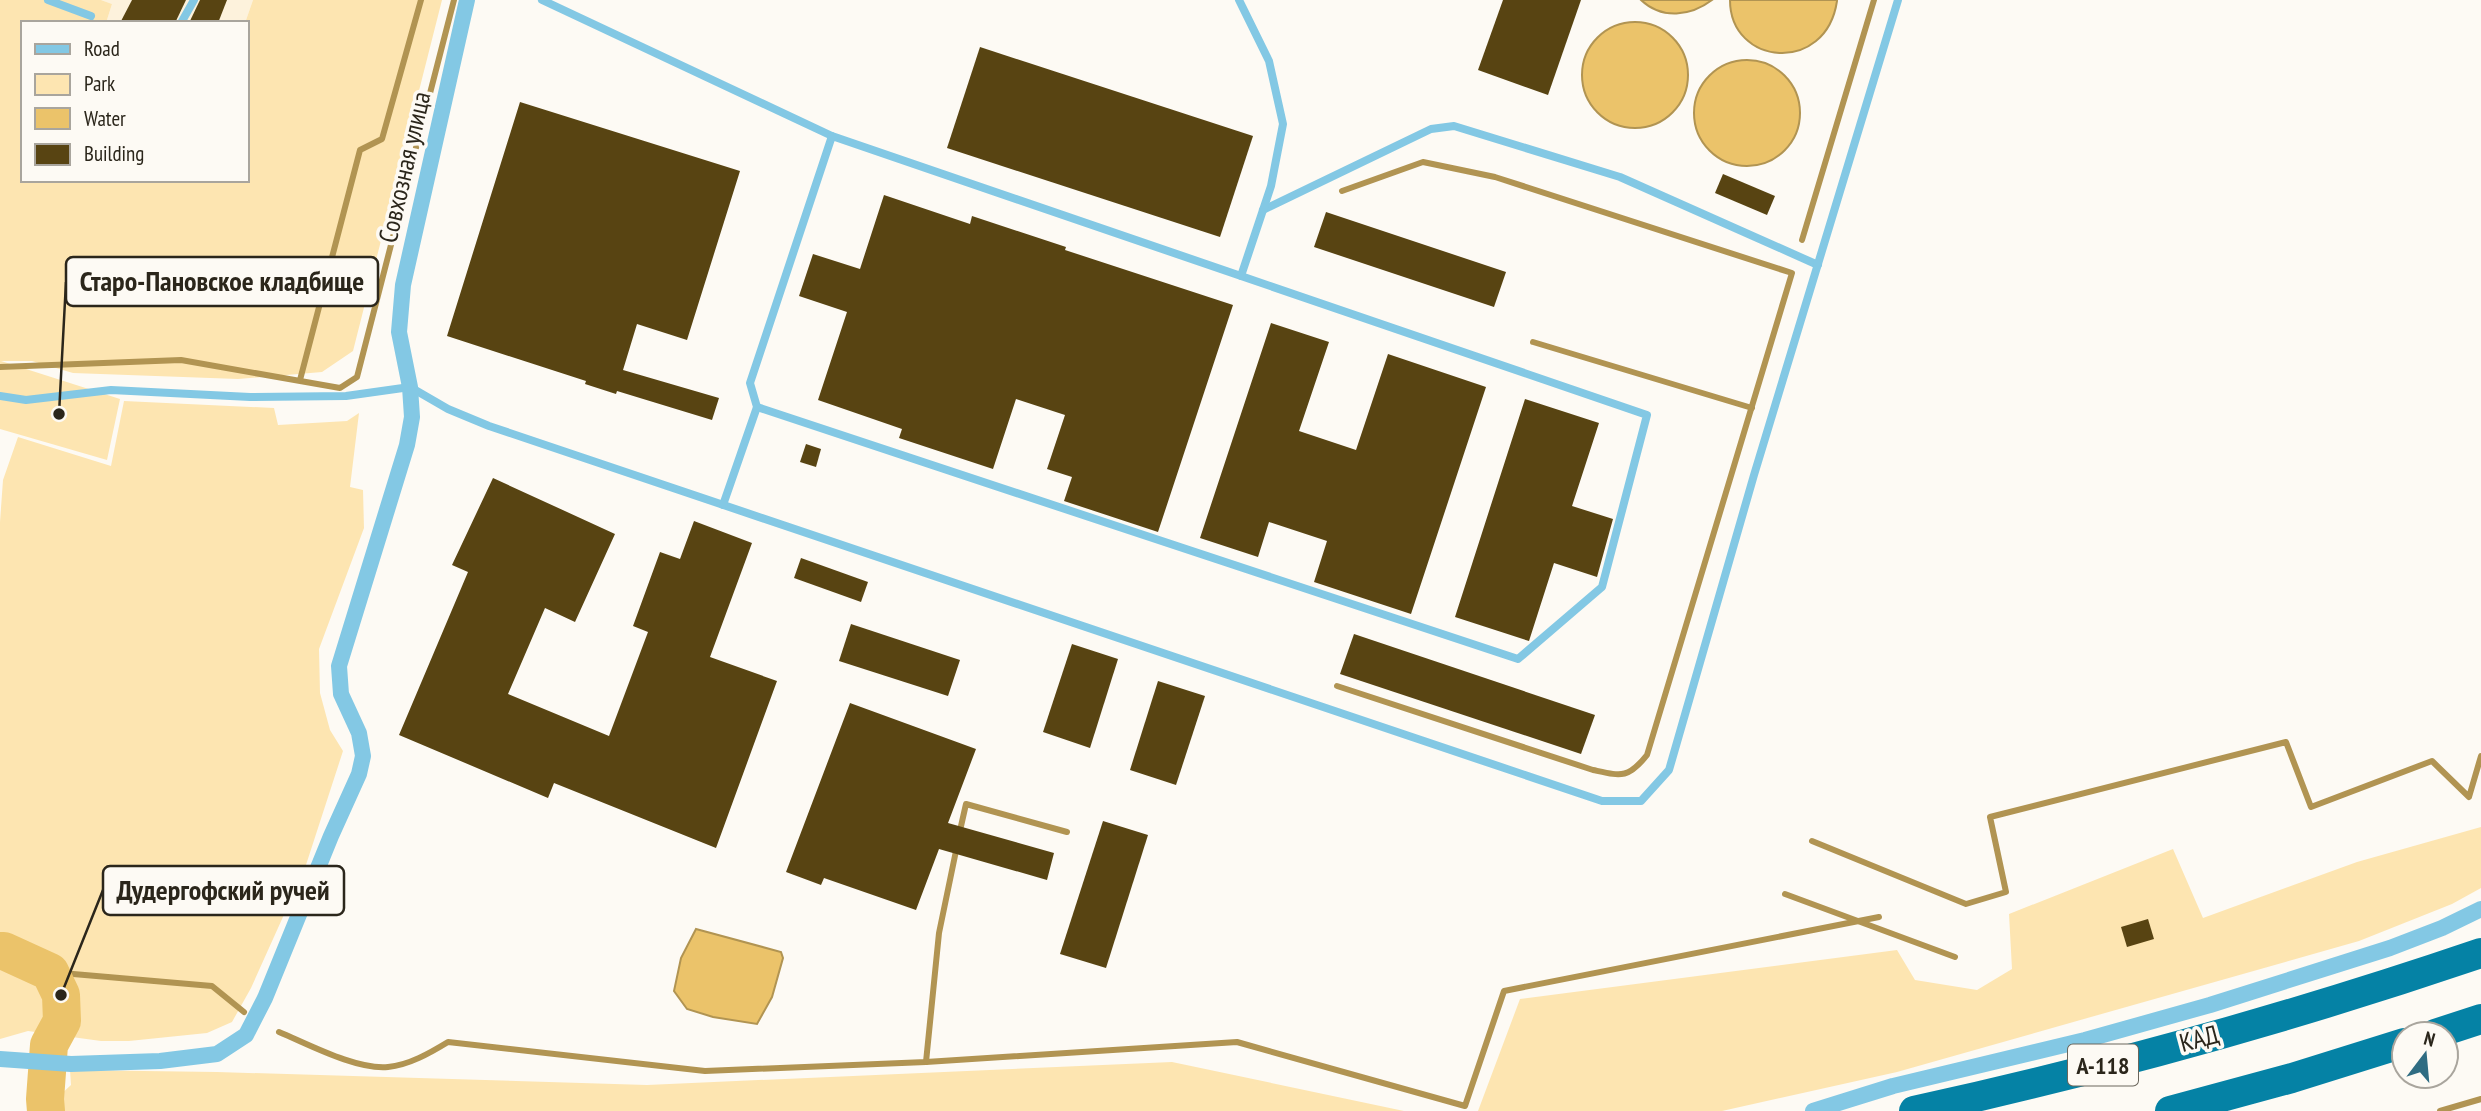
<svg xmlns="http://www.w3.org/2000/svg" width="2481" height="1111" viewBox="0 0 2481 1111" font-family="'PT Sans Narrow',sans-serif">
<rect width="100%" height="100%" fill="#fdfaf4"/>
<!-- built -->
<polygon fill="#fdf2dc" points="101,0 253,0 245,23 106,23 112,4"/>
<!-- green -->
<g fill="#fde5b1">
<polygon points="0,0 101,0 112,4 106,23 23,23 23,180 247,180 245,23 253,0 442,0 353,351 322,372 238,379 73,373 32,361 1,361 120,399 107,460 0,429"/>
<polygon points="124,401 274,408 278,425 347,421 359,413 350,487 363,490 364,528 319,649 320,693 330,730 343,751 305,868 251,988 232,1022 207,1033 129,1041 101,1041 28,1031 0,1039 0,522 3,480 18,437 111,466"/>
<polygon points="2481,827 2481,888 2452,904 2359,941 1897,1072 1722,1111 1478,1111 1520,999 1897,950 1915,980 1977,990 2012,969 2009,914 2173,849 2203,918 2357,862"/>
<polygon points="1172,1062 1404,1111 59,1111 58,1097 71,1085 70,1070 217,1072 647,1085"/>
</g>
<!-- water -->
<g fill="#ebc36a" stroke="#b19452" stroke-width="2">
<path d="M1641,0H1712C1691,16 1662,20 1641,0Z"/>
<path d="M1730,0H1837V1C1826,75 1730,66 1730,0Z"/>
<circle cx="1635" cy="75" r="53"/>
<circle cx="1747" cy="113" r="53"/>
<polygon points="696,929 781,952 783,958 772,997 757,1024 713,1017 687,1009 674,991 681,958"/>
</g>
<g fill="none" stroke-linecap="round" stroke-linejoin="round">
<!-- stream -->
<g stroke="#b19452" stroke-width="6">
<polyline points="1802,240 1874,0"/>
<polyline points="1533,342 1752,408"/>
<polyline points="0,367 181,360 340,388 357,377 454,0"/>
<polyline points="300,380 360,150 382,139 421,0"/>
<path d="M1337,686L1593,770C1621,776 1628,779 1647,755L1792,273L1495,177L1423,162L1342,191"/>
<polyline points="959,835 966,804 1067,832"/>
<polyline points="1812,841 1966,904 2006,892 1990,817 2286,742 2311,807 2432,761 2469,797 2481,756"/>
<polyline points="1785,894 1955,957"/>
<polyline points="50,972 212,986 244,1012"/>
<path d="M279,1032C308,1044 356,1070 388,1067C409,1065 430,1053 448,1042L705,1071L926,1062L1237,1042L1465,1106L1504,991L1879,917"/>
<polyline points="926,1062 939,933 957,846"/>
<polyline points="2440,1111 2481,1099"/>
</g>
<!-- river -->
<polyline stroke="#ebc36a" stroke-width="38" points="0,951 4,951 50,972 61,995 62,1021 49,1045 45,1099 46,1111"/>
</g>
<!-- building -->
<g fill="#584412">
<polygon points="132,0 186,0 175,23 120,23"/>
<polygon points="200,0 227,0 218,23 189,23"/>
<polygon points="1503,0 1581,0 1548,95 1478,70"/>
<polygon points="980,47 1253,136 1220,237 947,148"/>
<polygon points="520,102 740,171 687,340 637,324 623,370 719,398 712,420 617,391 616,394 585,384 586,381 447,336"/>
<polygon points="1723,174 1775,196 1767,215 1715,193"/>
<polygon points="884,195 970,224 972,216 1066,247 1065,250 1233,305 1158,532 1064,501 1072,477 1047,469 1065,415 1016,399 993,469 899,438 902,429 818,400 847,312 799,296 813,254 860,269"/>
<polygon points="1326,212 1506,272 1494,307 1314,247"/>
<polygon points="1271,323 1329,342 1299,431 1356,450 1388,354 1486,387 1411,614 1314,582 1327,541 1269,522 1258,557 1200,538"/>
<polygon points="1525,399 1599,423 1572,506 1613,519 1597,577 1554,563 1529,641 1455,617"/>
<polygon points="806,444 821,449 816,467 800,462"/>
<polygon points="493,478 615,534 575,622 545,608 508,694 609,736 648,632 633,626 660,552 680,559 694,521 752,543 710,657 777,681 716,848 554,783 548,798 399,735 468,572 452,565"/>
<polygon points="801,558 868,582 861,602 794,578"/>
<polygon points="851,624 960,660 948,696 839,661"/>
<polygon points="1354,634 1595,715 1581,754 1340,674"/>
<polygon points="1072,644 1118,659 1090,748 1043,732"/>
<polygon points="1158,681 1205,696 1176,785 1130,770"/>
<polygon points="850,703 976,749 948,823 1054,853 1047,880 939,849 916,910 824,878 821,885 786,872"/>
<polygon points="1103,821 1148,835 1106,968 1060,954"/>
<polygon points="2148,919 2154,939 2127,947 2121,927"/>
</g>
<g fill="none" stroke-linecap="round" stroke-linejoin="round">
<!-- service -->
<g stroke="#83c8e4" stroke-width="8">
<polyline points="48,0 91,16"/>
<polyline points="542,0 832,136"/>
<polyline points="181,23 194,0"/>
<polyline points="1263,210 1431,129 1454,126 1620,177 1818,265"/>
<polyline points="0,396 26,400 111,390 250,397 346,396 410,387 448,409 489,426 1602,801 1641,801 1669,770 1754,475 1898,0"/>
<polyline points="757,407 1518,659 1602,587 1647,415 1241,276"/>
<polyline points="723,505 757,407 750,383 832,136 1241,276 1271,186 1283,124 1269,61 1239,0"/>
</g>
<!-- minor -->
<g stroke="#83c8e4" stroke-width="16">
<polyline points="0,1059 71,1064 160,1061 217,1054 246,1035 265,998 331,836 359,774 363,756 359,733 341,694 339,666 407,445 412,417 410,387 399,332 403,285 467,0"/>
<polyline points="1813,1111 1893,1086 2085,1040 2210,1005 2390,948 2442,928 2481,909"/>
</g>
<!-- motorway -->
<g stroke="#0582a5" stroke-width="30">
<polyline points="2435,1034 2481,1019"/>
<path d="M1914,1111C2105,1069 2296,1016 2481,953"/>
<polyline points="2170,1111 2292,1078 2404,1043"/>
</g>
</g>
<g text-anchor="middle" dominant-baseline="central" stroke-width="7" stroke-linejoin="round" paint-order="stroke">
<!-- shield labels -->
<rect fill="#fdfaf4" stroke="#6a665c" stroke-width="2" x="2068" y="1044.5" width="70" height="41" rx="5"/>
<g font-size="24" font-weight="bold" fill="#2b261b">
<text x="2103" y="1065">А-118</text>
</g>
<!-- street labels -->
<g font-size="26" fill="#2b261b" stroke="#fdfaf4">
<text transform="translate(404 167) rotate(-77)">Совхозная улица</text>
<text transform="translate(2199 1038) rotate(-15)">КАД</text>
</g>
</g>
<!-- callouts -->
<path fill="none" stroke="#2b261b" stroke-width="2.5" d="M59 414L66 282M61 995L103 890"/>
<g fill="#2b261b" stroke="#fdfaf4" stroke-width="2.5">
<circle cx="59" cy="414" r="7"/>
<circle cx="61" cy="995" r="7"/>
</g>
<g fill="#fdfaf4" stroke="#2b261b" stroke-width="2.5">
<rect x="66" y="257" width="312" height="49" rx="7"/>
<rect x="103" y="866" width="241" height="49" rx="7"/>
</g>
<g font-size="28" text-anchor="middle" font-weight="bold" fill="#2b261b">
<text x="222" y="291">Старо-Пановское кладбище</text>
<text x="223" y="900">Дудергофский ручей</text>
</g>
<!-- legend -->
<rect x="21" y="21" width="228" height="161" fill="#fdfaf4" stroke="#a9a59d" stroke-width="2"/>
<rect x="35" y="44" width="35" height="10" fill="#83c8e4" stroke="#a9a59d" stroke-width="2"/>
<text x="84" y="56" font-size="21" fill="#2b261b">Road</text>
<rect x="35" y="74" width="35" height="21" fill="#fde5b1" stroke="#a9a59d" stroke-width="2"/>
<text x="84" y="91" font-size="21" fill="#2b261b">Park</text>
<rect x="35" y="108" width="35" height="21" fill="#ebc36a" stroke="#a9a59d" stroke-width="2"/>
<text x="84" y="126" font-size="21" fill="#2b261b">Water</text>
<rect x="35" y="144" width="35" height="21" fill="#584412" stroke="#a9a59d" stroke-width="2"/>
<text x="84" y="161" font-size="21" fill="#2b261b">Building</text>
<!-- north arrow -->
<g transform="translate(2425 1055) rotate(16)"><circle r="33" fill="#fdfaf4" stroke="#a9a59d" stroke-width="2"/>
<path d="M0-5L12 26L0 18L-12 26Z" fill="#2f6c82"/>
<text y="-10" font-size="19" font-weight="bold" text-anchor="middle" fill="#2b261b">N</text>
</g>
</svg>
